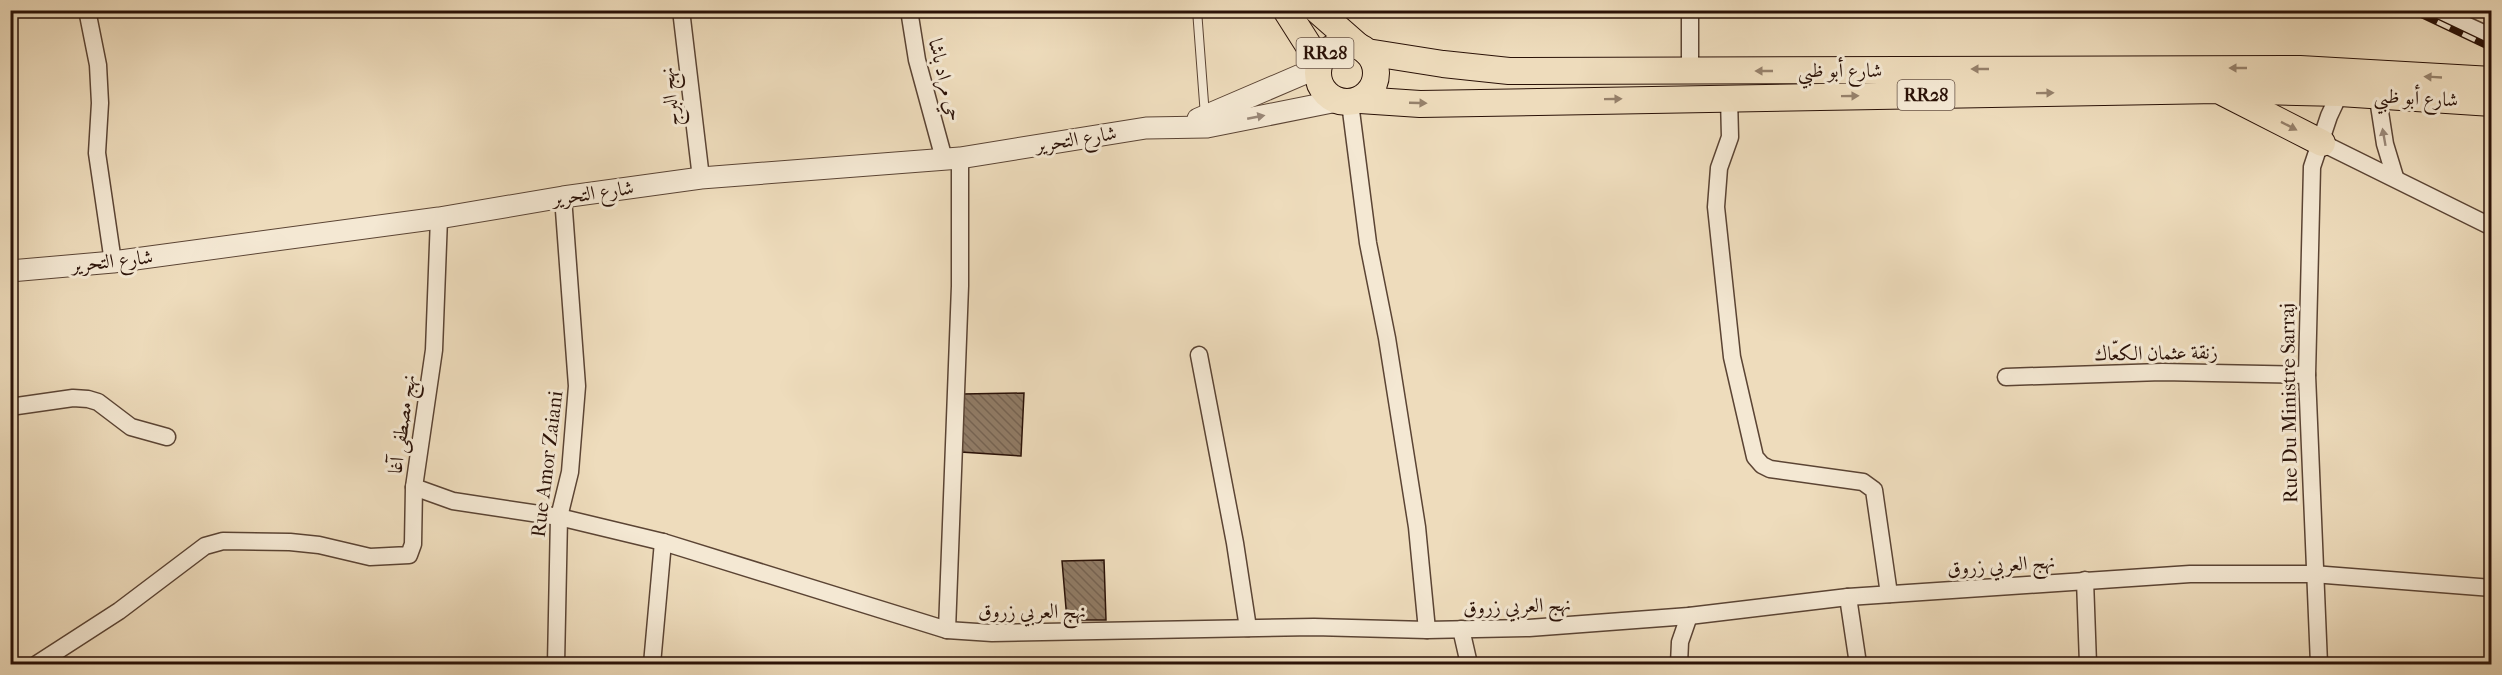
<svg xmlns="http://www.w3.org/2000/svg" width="2502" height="675" viewBox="0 0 2502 675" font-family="'IM FELL French Canon',Amiri,serif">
<defs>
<pattern id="building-back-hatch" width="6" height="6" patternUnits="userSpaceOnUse" patternTransform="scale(1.5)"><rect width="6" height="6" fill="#907b65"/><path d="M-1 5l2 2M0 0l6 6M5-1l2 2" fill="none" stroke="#766351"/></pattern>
</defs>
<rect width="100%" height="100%" fill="#eedcbc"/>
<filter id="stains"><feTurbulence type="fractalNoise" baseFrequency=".00333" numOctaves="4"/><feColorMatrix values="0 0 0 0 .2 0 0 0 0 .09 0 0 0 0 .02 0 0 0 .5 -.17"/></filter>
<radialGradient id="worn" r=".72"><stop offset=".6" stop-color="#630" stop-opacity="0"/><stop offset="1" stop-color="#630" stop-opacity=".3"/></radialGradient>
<!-- building -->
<g fill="url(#building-back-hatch)" stroke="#2a1107" stroke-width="1.5">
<polygon points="1024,393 1021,456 961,452 963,394"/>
<polygon points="1104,560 1106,620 1067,620 1062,561"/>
</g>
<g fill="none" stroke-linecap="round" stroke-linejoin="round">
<defs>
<polyline id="service" points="1197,10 1205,116"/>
<g id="minor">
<polyline points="87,10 98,65 100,103 97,153 113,262"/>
<polyline points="681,10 701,178"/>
<polyline points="909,10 917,60 944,159"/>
<polyline points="2433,10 2492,37"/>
<polyline points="1690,71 1690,10"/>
<polyline points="2376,86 2385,144 2395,177"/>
<polyline points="1729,97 1730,137 1719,168 1716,207 1732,357 1755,457 1762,465 1770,469 1863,482 1874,490 1889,594"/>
<polyline points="1350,103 1368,243 1387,338 1417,527 1427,630"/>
<polyline points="2322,143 2492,227"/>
<polyline points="439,218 434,350 414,487 453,501 559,517 663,542 947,630 992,633 1314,627 1427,630 1529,628 1689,616 1848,597 2190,574 2313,574 2492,588"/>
<polyline points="1199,355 1235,543 1248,628"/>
<polyline points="2006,377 2162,372 2307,375"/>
<polyline points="10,407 73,398 88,399 98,402 131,427 167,437"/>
<polyline points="2085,580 2088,664"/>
<polyline points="1848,597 1858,664"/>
<polyline points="1461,629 1469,664"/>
<polyline points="947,630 960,286 960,158"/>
<polyline points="37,664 119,611 205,546 223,541 290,542 319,545 370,557 409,555 413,544 414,487"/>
<polyline points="556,664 559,517 570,472 577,386 563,197"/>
<polyline points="652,664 663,542"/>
<polyline points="1679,664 1680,642 1689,616"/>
<polyline points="2319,664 2307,375 2312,167 2329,116 2343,86"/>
</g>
<g id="tertiary">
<polyline points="1198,119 1317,68"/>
<polyline points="10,271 113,262 439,218 563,197 701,178 960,158 1146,128 1207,127 1337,101"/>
</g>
<g id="primary">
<polyline points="1286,10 1319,62"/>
<polyline points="1317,10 1358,46"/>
<circle cx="1347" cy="73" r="29"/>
<polyline points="1367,52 1443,64 1509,71 2300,69 2492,80"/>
<polyline points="2224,93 2322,143"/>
<polyline points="1360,100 1420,104 2218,90 2340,93 2492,103"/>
</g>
</defs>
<!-- service casing -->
<use href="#service" stroke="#5b4434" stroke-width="10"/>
<!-- minor casing -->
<use href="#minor" stroke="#5b4434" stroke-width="19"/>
<!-- tertiary casing -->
<use href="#tertiary" stroke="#5b4434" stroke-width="23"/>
<!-- primary casing -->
<use href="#primary" stroke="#2a1107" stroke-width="28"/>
<!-- service -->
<use href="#service" stroke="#f4e8d3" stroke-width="8"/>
<!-- minor -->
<use href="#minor" stroke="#f4e8d3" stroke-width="16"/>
<!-- tertiary -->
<use href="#tertiary" stroke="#f4e8d3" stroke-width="21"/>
<!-- primary -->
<use href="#primary" stroke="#eedcbc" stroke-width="26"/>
<defs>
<polyline id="rail" points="2412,10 2492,48"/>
</defs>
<!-- rail casing -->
<use href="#rail" stroke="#2a1107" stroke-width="7"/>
<!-- rail -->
<use href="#rail" stroke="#f4e8d3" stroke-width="4.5" stroke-dasharray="14" stroke-linecap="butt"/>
</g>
<!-- one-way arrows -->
<defs><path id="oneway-solid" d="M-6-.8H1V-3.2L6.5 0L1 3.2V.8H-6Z" transform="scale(1.5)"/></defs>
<g fill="#96816b">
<use href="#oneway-solid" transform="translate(2238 68) rotate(-180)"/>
<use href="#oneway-solid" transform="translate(1980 69) rotate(180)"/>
<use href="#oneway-solid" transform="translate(1764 71) rotate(180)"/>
<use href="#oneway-solid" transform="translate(2433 77) rotate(-177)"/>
<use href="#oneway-solid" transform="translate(2045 93) rotate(-1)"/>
<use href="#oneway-solid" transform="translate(1850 96) rotate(-1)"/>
<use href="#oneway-solid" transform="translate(1613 99) rotate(-1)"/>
<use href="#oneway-solid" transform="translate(1418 103) rotate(2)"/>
<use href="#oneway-solid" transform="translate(2289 126) rotate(27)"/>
</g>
<g fill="#998777">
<use href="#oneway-solid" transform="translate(1256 117) rotate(-11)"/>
<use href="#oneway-solid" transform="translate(2384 137) rotate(-100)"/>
</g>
<g text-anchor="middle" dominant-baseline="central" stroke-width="6" stroke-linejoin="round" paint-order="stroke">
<!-- shield labels -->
<g fill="#f4e8d3" stroke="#675244" stroke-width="1.5">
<rect x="1296.5" y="38" width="57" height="30" rx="4.5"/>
<rect x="1897.5" y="80" width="57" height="30" rx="4.5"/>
</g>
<g font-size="18" font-weight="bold" fill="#2a1107">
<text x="1325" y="53">RR28</text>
<text x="1926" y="95">RR28</text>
</g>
<!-- street labels -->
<g font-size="20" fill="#2a1107" stroke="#f4e8d3">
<text x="1840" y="70">شارع أبو ظبي</text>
<text transform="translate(945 80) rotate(76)">حي مراد باشا</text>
<text transform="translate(670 97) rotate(-97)">نهج البرج</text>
<text transform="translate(2416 98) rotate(3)">شارع أبو ظبي</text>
<text transform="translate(1076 139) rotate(-9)">شارع التحرير</text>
<text transform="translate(593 193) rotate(-8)">شارع التحرير</text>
<text transform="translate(112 261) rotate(-6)">شارع التحرير</text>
<text transform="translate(2156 353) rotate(-1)">زنقة عثمان الكعّاك</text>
<text transform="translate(2289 403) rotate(-91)">Rue Du Ministre Sarraj</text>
<text transform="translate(402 424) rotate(-82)">نهج مصطفى آغا</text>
<text transform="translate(547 464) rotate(-83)">Rue Amor Zaiani</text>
<text transform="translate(2001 565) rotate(-4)">نهج العربي زروق</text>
<text transform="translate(1517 606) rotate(-2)">نهج العربي زروق</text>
<text x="1032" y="611">نهج العربي زروق</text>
</g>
</g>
<!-- margin -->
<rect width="2502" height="675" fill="none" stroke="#eedcbc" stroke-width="36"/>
<rect x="12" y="12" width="2478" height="651" fill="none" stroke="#2a1107" stroke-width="3"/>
<rect x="18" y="18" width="2466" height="639" fill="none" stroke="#2a1107" stroke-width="1.5"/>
<rect width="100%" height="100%" filter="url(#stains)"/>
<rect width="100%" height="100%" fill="url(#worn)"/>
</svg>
